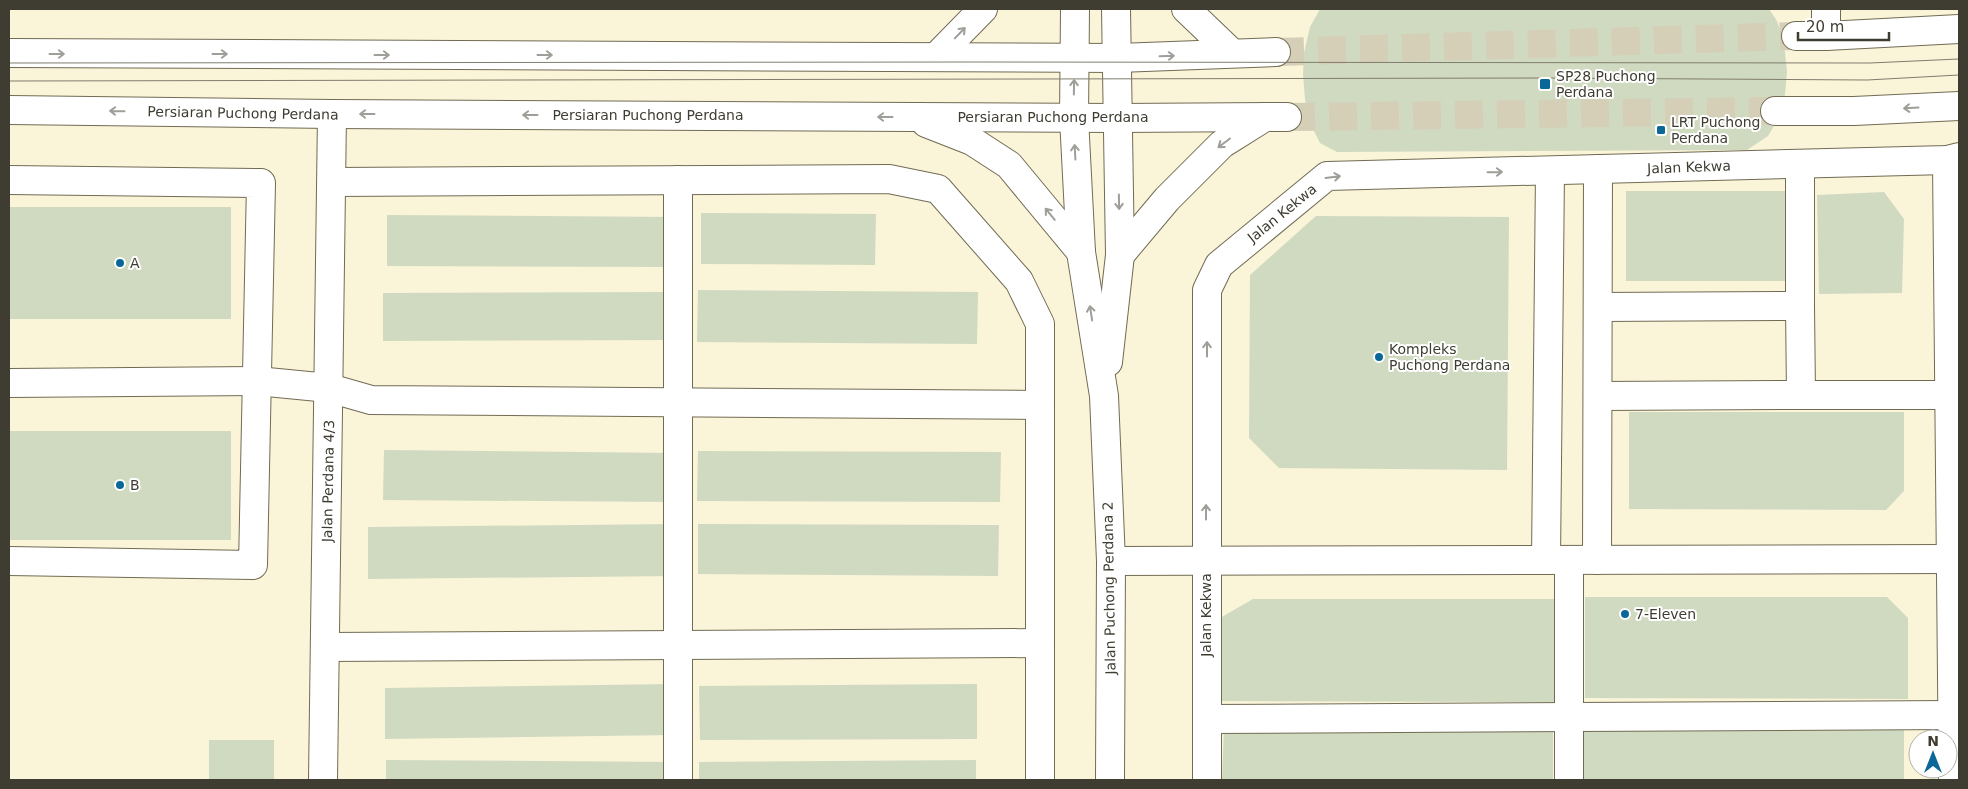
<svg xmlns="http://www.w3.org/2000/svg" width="1968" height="789" viewBox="0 0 1968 789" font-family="'DejaVu Sans',sans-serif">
<rect width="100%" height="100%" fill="#faf4d9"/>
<!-- building -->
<g fill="#d0dac1">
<polygon points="1320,9 1769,9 1777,21 1784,44 1787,71 1785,94 1780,116 1768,136 1747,150 1337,152 1320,143 1310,123 1305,99 1303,75 1304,53 1310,27"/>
<rect x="1626" y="191" width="163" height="90"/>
<polygon points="1884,192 1904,219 1902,293 1819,294 1817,195"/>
<rect x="9" y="207" width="222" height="112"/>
<polygon points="701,213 876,214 875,265 701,264"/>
<polygon points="387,215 675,217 675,267 387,266"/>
<polygon points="1316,216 1509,217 1507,470 1279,468 1249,438 1250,275"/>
<polygon points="698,290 978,292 977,344 697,342"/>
<polygon points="676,292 676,340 383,341 383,293"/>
<polygon points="1629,412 1904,412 1904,491 1886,510 1629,509"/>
<rect x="9" y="431" width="222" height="109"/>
<polygon points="384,450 674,453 673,502 383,500"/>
<polygon points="698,451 1001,452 1000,502 697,501"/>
<polygon points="675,524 675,576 368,579 368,527"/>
<polygon points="698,524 999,525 998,576 698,574"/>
<polygon points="1585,597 1887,597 1908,618 1908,699 1585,698"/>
<polygon points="1253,599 1559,599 1559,702 1220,701 1220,618"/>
<polygon points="674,684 675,735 385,739 385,688"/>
<polygon points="977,684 977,739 700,740 699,686"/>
<polygon points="1224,727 1553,727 1553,780 1222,780"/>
<rect x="1583" y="727" width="321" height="53"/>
<rect x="209" y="740" width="65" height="40"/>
<polygon points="386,760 674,762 674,780 386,780"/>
<polygon points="976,760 976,780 699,780 699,762"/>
</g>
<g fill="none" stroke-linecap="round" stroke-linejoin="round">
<!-- major-tunnel -->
<g stroke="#d5cfb8" stroke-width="28" stroke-dasharray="28 14" stroke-linecap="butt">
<polyline points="1276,52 1796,36"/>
<polyline points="1287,117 1775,111"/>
</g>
<defs>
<g id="minor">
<polyline points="1075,9 1074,118 1081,252 1104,396 1111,561 1110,780"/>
<polyline points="1826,9 1826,36"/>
<polyline points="1947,160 1953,780"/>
<polyline points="9,180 261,183 253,565 9,561"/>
<polyline points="332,182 889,179 938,189 1019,281 1040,324 1040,780"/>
<polyline points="1598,307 1800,306 1800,164"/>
<polyline points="1108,362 1120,255 1116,9"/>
<polyline points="9,383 257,381 329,388 371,400 1040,405"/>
<polyline points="1801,395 1949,395"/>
<polyline points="1598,396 1801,395 1800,306"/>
<polyline points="1546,560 1550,171"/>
<polyline points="1569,560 1569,780"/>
<polyline points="1597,560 1598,169"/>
<polyline points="1111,561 1951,559"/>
<polyline points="325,647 1040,643"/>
<polyline points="1207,719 1953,715"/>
<polyline points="323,780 332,114"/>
<polyline points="678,780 678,180"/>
<polyline points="1207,780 1207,290 1219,265 1327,176 1947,160 1959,157"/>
</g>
<g id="major">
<polyline points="1186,9 1232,53"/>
<polyline points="1796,36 1826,36 1959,29"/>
<polyline points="9,53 1118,58 1276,52"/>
<polyline points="936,57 983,9"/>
<polyline points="9,110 332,114 1117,118 1287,117"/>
<polyline points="1775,111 1854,111 1959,106"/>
<polyline points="926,123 972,141 1009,165 1081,252"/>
<polyline points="1120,255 1167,199 1222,144 1265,117"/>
</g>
</defs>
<!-- minor casing -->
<use href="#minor" stroke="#716b54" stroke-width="30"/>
<!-- major casing -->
<use href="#major" stroke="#716b54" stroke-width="30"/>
<!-- minor -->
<use href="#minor" stroke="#fff" stroke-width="28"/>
<!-- major -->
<use href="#major" stroke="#fff" stroke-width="28"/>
<!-- tram -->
<g stroke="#807d6c" stroke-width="1">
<polyline points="9,63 974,62 1870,63 1959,59"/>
<polyline points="9,81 1544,78 1867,80 1959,75"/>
</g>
</g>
<!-- one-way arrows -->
<defs><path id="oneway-shaft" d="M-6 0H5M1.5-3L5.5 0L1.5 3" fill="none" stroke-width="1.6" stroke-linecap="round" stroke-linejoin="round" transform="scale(1.25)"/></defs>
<g stroke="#9f9e98">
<use href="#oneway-shaft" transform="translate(960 33) rotate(-46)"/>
<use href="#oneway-shaft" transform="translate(57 54)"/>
<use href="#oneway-shaft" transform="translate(220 54)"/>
<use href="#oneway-shaft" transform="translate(382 55)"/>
<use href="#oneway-shaft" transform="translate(545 55)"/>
<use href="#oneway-shaft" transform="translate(1167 56) rotate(-2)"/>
<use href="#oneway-shaft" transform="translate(1074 87) rotate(-89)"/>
<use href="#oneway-shaft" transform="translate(1911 108) rotate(177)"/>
<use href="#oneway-shaft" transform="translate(117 111) rotate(-179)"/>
<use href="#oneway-shaft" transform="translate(367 114) rotate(-180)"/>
<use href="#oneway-shaft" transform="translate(530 115) rotate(-180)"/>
<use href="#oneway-shaft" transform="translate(885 117) rotate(-180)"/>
<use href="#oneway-shaft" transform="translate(1224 143) rotate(143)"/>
<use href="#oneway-shaft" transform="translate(1075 152) rotate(-93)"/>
<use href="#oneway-shaft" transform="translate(1495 172) rotate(-1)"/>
<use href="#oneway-shaft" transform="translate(1333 177) rotate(-7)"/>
<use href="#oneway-shaft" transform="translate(1119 202) rotate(89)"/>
<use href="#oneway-shaft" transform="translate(1050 214) rotate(-129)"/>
<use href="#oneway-shaft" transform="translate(1091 313) rotate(-99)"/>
<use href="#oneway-shaft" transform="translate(1207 349) rotate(-90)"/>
<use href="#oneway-shaft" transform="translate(1206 512) rotate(-90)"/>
</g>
<!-- markers -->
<g fill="#0b6797" stroke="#fff" stroke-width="2">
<rect x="1539" y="78" width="12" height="12" rx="2.5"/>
<rect x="1656" y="125" width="10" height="10" rx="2.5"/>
<circle cx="120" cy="263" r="5"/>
<circle cx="1379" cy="357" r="5"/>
<circle cx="120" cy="485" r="5"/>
<circle cx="1625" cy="614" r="5"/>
</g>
<g text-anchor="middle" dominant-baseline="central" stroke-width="4" stroke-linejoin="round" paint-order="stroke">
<!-- poi labels -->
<g font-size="14" fill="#3f3d32" stroke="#fff" text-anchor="start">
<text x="1556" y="76">SP28 Puchong<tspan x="1556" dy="16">Perdana</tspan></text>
<text x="1671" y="122">LRT Puchong<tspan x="1671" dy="16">Perdana</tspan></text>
<text x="130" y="263">A</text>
<text x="1389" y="349">Kompleks<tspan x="1389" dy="16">Puchong Perdana</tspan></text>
<text x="130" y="485">B</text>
<text x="1635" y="614">7-Eleven</text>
</g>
<!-- street labels -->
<g font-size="14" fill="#3f3d32" stroke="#fff">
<text transform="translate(243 113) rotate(1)">Persiaran Puchong Perdana</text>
<text x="648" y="115">Persiaran Puchong Perdana</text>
<text x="1053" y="117">Persiaran Puchong Perdana</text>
<text transform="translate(1689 167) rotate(-2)">Jalan Kekwa</text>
<text transform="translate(1282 213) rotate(-39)">Jalan Kekwa</text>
<text transform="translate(328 481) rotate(-89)">Jalan Perdana 4/3</text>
<text transform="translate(1109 588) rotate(-91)">Jalan Puchong Perdana 2</text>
<text transform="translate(1206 615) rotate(-90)">Jalan Kekwa</text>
</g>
</g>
<!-- border -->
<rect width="1968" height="789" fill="none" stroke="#3f3d32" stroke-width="20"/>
<!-- north arrow -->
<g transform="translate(1933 754)"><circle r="24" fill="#ffffff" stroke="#b2b1ad"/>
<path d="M0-4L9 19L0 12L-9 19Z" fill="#0b6797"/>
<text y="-8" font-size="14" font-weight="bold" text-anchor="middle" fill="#3f3d32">N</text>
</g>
<!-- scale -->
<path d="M1798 32v8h91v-8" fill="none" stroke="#3f3d32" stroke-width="2.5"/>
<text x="1806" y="32" font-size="15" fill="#3f3d32" stroke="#ffffff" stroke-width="4" paint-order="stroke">20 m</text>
</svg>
